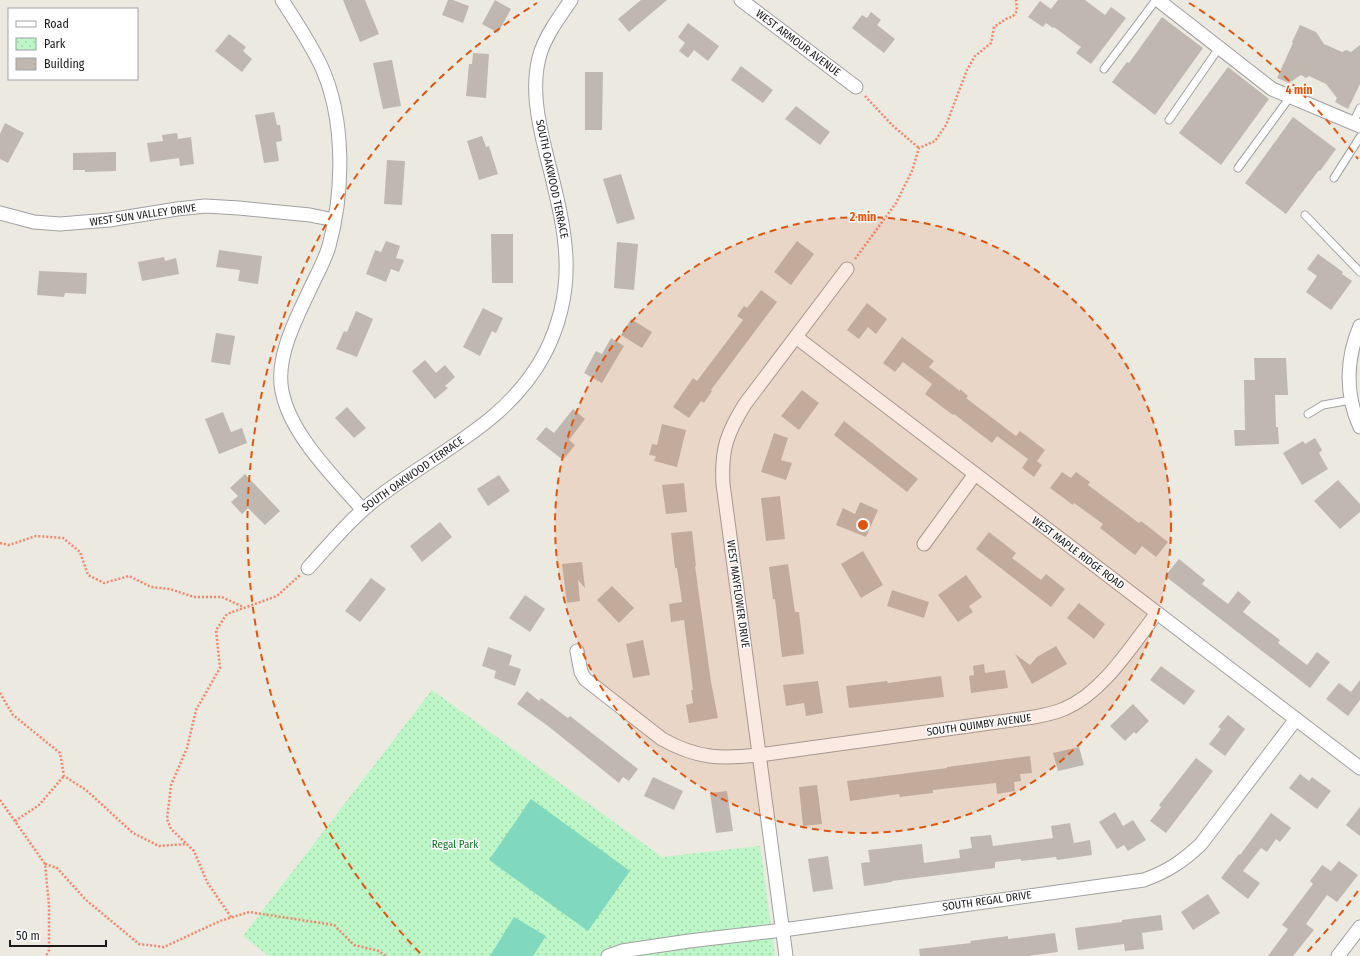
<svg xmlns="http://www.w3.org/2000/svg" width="1360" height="956" viewBox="0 0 1360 956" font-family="'Fira Sans Condensed',sans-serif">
<defs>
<pattern id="park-dots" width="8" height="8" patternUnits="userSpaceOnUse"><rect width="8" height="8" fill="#bdf6c7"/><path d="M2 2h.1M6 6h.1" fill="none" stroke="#a2d2aa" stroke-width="1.8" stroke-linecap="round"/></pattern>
</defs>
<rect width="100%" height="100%" fill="#ece9e0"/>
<!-- park -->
<polygon fill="url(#park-dots)" points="432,690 662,857 760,846 775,956 269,956 243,936"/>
<!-- pitch -->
<g fill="#80d9bf">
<polygon points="531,799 630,871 588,931 489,860"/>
<polygon points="514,917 546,936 533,956 490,956"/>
</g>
<!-- building -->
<g fill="#c0b8b0">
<polygon points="343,0 365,0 379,34 360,42"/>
<polygon points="448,0 453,0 469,6 463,23 442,15"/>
<polygon points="495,0 511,9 498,33 482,24"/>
<polygon points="641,0 667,0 629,32 618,19"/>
<polygon points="1058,0 1085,0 1105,15 1111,7 1126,18 1091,64 1076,53 1081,47 1054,27 1053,28 1046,23 1043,27 1028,17 1040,1 1051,9"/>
<polygon points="871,12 881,20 877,25 895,39 884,53 852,28 862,15 867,18"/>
<polygon points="1162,17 1203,48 1155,115 1112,82 1127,62 1129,63"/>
<polygon points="688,23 719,46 708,61 694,50 688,58 679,51 685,43 678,37"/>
<polygon points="1300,25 1316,32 1324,44 1342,52 1346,50 1351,52 1360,45 1360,84 1348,109 1335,102 1337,98 1326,84 1309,76 1306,78 1301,75 1289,83 1277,78 1293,43 1292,42"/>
<polygon points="229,34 246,47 243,51 252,59 242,72 215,51"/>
<polygon points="473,53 489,54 486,98 466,96 469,64 472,64"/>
<polygon points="392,60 401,106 383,109 373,63"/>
<polygon points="741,66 773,90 763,103 731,80"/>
<polygon points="1228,67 1269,99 1221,165 1179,133"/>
<polygon points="585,72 603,72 602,130 585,130"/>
<polygon points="796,106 830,132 820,145 785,119"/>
<polygon points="274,112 277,125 280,125 282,141 276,142 279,161 264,163 255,115"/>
<polygon points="1293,117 1336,149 1320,171 1319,170 1286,214 1245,183"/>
<polygon points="5,123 24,133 8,163 0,159 0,134"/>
<polygon points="177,133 178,139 191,137 194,164 180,166 179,158 150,162 147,143 163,141 162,135"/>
<polygon points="482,136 486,147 489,146 498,174 479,180 467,141"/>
<polygon points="116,152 116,171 85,172 85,170 73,170 73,153"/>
<polygon points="387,160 405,161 402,205 384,204"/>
<polygon points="621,174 635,219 617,224 603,179"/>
<polygon points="491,234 513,234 513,283 492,283"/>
<polygon points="386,241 400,246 396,258 404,260 399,272 391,269 386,282 366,274 375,250 381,252"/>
<polygon points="797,241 814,254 791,285 774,272"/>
<polygon points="617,242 638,244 634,290 614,288"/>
<polygon points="219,250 262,256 258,284 238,281 240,270 216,267"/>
<polygon points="1318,254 1343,272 1342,274 1352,281 1331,310 1306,292 1317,276 1307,269"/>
<polygon points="164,257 165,261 176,258 179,274 142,281 138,262"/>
<polygon points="39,271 87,273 86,294 65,293 64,297 37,295"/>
<polygon points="761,290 777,302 711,390 712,391 704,403 701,401 689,418 673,407 693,378 697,381 743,320 737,316 744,306 747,308"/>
<polygon points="867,303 887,319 876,334 868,327 859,339 847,330"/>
<polygon points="483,308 503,318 496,333 492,331 480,356 463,347"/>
<polygon points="356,311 373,319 357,357 336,349 344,331 347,332"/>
<polygon points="631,319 652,332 642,348 621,335"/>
<polygon points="216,333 235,336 230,365 211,362"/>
<polygon points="902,337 934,361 929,367 960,391 960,389 968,396 966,398 1016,436 1020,431 1045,450 1037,461 1042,465 1034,477 1022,468 1028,459 997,436 992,443 954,414 953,415 925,394 932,384 903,362 895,372 883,363"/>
<polygon points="611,338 624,346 602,383 584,373 596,351 602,354"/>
<polygon points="1254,358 1286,358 1288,395 1275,395 1276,427 1278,427 1279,444 1235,446 1234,430 1245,430 1244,380 1255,380"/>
<polygon points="425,360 436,373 445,365 455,377 445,386 448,388 435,399 412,371"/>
<polygon points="802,390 819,403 799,430 781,416"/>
<polygon points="347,407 366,428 354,438 335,418"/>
<polygon points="573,409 585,419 569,440 575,445 563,460 536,439 546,427 554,433"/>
<polygon points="223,412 231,432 242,428 247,443 219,454 205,419"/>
<polygon points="844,421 918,479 907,492 834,435"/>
<polygon points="662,424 686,430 677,467 654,461 656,456 649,455 652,444 657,445"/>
<polygon points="774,433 788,438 781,460 792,463 786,480 761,472"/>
<polygon points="1315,438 1322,450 1319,453 1328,469 1302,485 1283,453 1303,441 1305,444"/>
<polygon points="1062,472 1071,478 1076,472 1090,482 1088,485 1139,523 1141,521 1168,542 1156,557 1142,546 1135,555 1100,528 1103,524 1074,503 1073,505 1050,488"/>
<polygon points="245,474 280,511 265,525 248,508 242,514 231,502 238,496 230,488"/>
<polygon points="499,475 510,491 488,506 477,489"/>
<polygon points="1338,480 1360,504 1360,512 1340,529 1314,501"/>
<polygon points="684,483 687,512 666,514 662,485"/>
<polygon points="780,496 785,539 766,541 761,498"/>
<polygon points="860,502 878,510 866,537 836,525 843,508 855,514"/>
<polygon points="440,522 452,537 422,562 410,546"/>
<polygon points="692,531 696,566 695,566 711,682 718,718 689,723 686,705 693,703 691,690 693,690 684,620 671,622 669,604 682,602 677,568 675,568 671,533"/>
<polygon points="989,532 1016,553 1012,558 1041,580 1046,574 1065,589 1051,607 976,549"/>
<polygon points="863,551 883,585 861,598 841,564"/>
<polygon points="1179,559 1205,580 1202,584 1228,604 1238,591 1251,602 1243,612 1280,640 1278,643 1307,665 1317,652 1330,662 1310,688 1165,576"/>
<polygon points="582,562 585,588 578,580 580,601 567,603 562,564"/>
<polygon points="788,564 795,612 799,612 804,654 782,657 775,599 773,599 769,567"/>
<polygon points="966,575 982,597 969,606 973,612 958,622 938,595"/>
<polygon points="371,578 386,589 360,622 345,611"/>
<polygon points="612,586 634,608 619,623 597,600"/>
<polygon points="892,590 929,602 924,618 887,606"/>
<polygon points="525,595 545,609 530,632 509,618"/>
<polygon points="1079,603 1105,624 1094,639 1067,618"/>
<polygon points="643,640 650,675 633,678 626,644"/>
<polygon points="1056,646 1067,664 1032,684 1015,654 1030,665 1037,657"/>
<polygon points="488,647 512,655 509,665 521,669 515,686 494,678 496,671 482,666"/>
<polygon points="984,664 985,673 1005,670 1008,688 971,693 969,676 974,675 973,666"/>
<polygon points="1161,666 1195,691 1184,705 1150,680"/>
<polygon points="941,676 944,697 849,708 846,686 887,681 888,683"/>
<polygon points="1360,680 1360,700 1348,716 1326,699 1339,683 1351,692"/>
<polygon points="818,681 823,713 806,716 804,703 786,706 783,685"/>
<polygon points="527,691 539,701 541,698 568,718 570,716 638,769 629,781 623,777 619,783 548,726 517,704"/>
<polygon points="1133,704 1149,721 1136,734 1134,732 1125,741 1110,726"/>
<polygon points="1228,715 1245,729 1225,756 1209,744 1221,729 1218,727"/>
<polygon points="1079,747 1084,765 1058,771 1053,753"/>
<polygon points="1030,756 1032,773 1020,774 1021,781 1014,782 1015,791 997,794 996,783 933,790 933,793 900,797 899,794 850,801 847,781 947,768 947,767"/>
<polygon points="1196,758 1213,771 1166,833 1150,821 1161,807 1159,805"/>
<polygon points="1300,774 1309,781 1312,777 1331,791 1317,809 1289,788"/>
<polygon points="653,777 683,791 674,810 644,796"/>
<polygon points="817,785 822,824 803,826 799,787"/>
<polygon points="727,791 733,831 716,833 710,793"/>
<polygon points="1360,807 1360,836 1346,825"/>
<polygon points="1115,812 1123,826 1133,820 1146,840 1128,851 1124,845 1117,849 1099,822"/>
<polygon points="1271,813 1291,828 1280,842 1276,839 1267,852 1261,848 1243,871 1260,883 1248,899 1221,878 1239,854 1240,855"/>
<polygon points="1070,823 1074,843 1090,840 1092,855 1057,860 1056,857 1021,861 1021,859 995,862 995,868 892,881 892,882 864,886 861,863 870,862 868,850 922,844 924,863 960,858 959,850 972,848 970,837 991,835 993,846 1053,838 1051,826"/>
<polygon points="828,856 833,889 813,892 808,859"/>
<polygon points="1339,861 1358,875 1337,902 1327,895 1306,924 1314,930 1293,956 1268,956 1288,929 1282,925 1313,884 1310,881 1322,865 1331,871"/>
<polygon points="1208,894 1220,913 1193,930 1181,912"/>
<polygon points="1161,915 1163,930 1142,933 1144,949 1125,951 1124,944 1078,950 1075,928 1122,922 1122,920"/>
<polygon points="1055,933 1058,952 1028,956 920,956 919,949 971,943 970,941 1008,936 1008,939"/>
</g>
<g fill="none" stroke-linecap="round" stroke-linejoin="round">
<defs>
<g id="service">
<polyline points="1104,69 1156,0"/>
<polyline points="1169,120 1219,48"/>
<polyline points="1353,123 1360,108"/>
<polyline points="1238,168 1290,97"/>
<polyline points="1334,178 1360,137"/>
<polyline points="1305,215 1360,272"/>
<polyline points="1308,414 1323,405 1351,400"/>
</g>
<g id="minor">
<path d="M282,0C296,22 311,44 322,68C345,120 344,191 329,246C325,260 317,274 311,287C297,317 275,357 282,391C290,434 334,477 362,509"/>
<polyline points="741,0 856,87"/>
<polyline points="1158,0 1272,89 1360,126"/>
<polyline points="0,213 34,222 60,224 109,220 177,209 205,206 239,208 310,215 334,220"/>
<path d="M1360,326C1346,358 1345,395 1360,427"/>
<polyline points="796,337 1360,768"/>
<polyline points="924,544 975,474"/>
<path d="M308,568C330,544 350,519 376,499C436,452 508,424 545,353C581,282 564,226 546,153C538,121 530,84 541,51C548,32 560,16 571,0"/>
<path d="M577,651L581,672L585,679L662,739C698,759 720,759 759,755L1034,717C1044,715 1055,713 1064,709C1103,693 1132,645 1157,613"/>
<path d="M608,956L622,951L689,941L783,930L1144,880C1168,871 1182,862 1201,844L1296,719"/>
<path d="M786,956L723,484C721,449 727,433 745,404L847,269"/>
<polyline points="1338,956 1360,927"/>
</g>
</defs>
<!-- service casing -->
<use href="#service" stroke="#a1a1a1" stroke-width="9"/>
<!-- minor casing -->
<use href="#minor" stroke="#a1a1a1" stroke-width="15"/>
<!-- path -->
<g stroke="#f3866a" stroke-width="2.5" stroke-dasharray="2 2" stroke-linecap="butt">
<polyline points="865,96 893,126 919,148"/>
<polyline points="855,259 896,203 912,171 919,148 935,141 946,125 967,70 975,56 991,43 994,27 1006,19 1013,16 1017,11 1016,0"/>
<polyline points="0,543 9,545 36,536 63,538 80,552 88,575 104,583 129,576 151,587 170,589 194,597 222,597 243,607"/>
<polyline points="0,693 13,715 60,753 64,776 86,790 133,833 159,846 186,844"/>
<polyline points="0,800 45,864 49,905 49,950 46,956"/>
<polyline points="15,821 39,805 64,776"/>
<polyline points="45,864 57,868 86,900 139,944 164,947 220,921 249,912 334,925 354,945 379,951 385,956"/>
<polyline points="231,917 207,882 194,851 171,829 167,819 171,785 187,748 196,710 220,668 216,630 227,614 277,596 300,575"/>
</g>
<!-- service -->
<use href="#service" stroke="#fff" stroke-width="7"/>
<!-- minor -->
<use href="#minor" stroke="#fff" stroke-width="13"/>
</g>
<!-- distance rings -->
<circle cx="863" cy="525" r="308" fill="#de560d" fill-opacity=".12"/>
<g fill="none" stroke="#de560d" stroke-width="2" stroke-dasharray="7 5">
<circle cx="863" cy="525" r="308"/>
<path d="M1358 891A616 616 0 0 1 1306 953M420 953A616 616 0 0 1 537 3M1189 3A616 616 0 0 1 1358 159"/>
</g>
<g text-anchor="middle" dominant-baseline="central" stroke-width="3" stroke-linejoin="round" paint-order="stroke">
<!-- street labels -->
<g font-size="11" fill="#1a1a1a" stroke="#fff">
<text transform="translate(798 43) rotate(37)">WEST ARMOUR AVENUE</text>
<text transform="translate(552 179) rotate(78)">SOUTH OAKWOOD TERRACE</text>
<text transform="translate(143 215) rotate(-8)">WEST SUN VALLEY DRIVE</text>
<text transform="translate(413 474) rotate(-35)">SOUTH OAKWOOD TERRACE</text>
<text transform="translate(1078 553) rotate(37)">WEST MAPLE RIDGE ROAD</text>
<text transform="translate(738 594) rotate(82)">WEST MAYFLOWER DRIVE</text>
<text transform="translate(979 725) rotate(-8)">SOUTH QUIMBY AVENUE</text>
<text transform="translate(987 901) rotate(-8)">SOUTH REGAL DRIVE</text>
</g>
<!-- park labels -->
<g font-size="11" fill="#0f7222" stroke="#fff">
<text x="455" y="844">Regal Park</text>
</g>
</g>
<circle cx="863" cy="525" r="6" fill="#de560d" stroke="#fff" stroke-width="2"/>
<g font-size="12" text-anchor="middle" font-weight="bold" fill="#de560d" stroke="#fff" stroke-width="3" stroke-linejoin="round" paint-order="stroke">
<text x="1299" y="94">4 min</text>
<text x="863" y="221">2 min</text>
</g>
<!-- legend -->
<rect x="8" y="8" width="130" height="72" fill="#ffffff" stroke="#a3a3a3"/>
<rect x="16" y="21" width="20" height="6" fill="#ffffff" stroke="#a3a3a3"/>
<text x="44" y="28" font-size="12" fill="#1a1a1a">Road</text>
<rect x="16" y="38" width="20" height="12" fill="url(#park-dots)" stroke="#a3a3a3"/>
<text x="44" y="48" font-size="12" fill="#1a1a1a">Park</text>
<rect x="16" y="58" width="20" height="12" fill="#c0b8b0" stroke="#a3a3a3"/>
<text x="44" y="68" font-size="12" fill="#1a1a1a">Building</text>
<!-- scale -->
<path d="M10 940v6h96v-6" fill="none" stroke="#1a1a1a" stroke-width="2"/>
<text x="16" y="940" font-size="12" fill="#1a1a1a" stroke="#ffffff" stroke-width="3" paint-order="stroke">50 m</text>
</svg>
